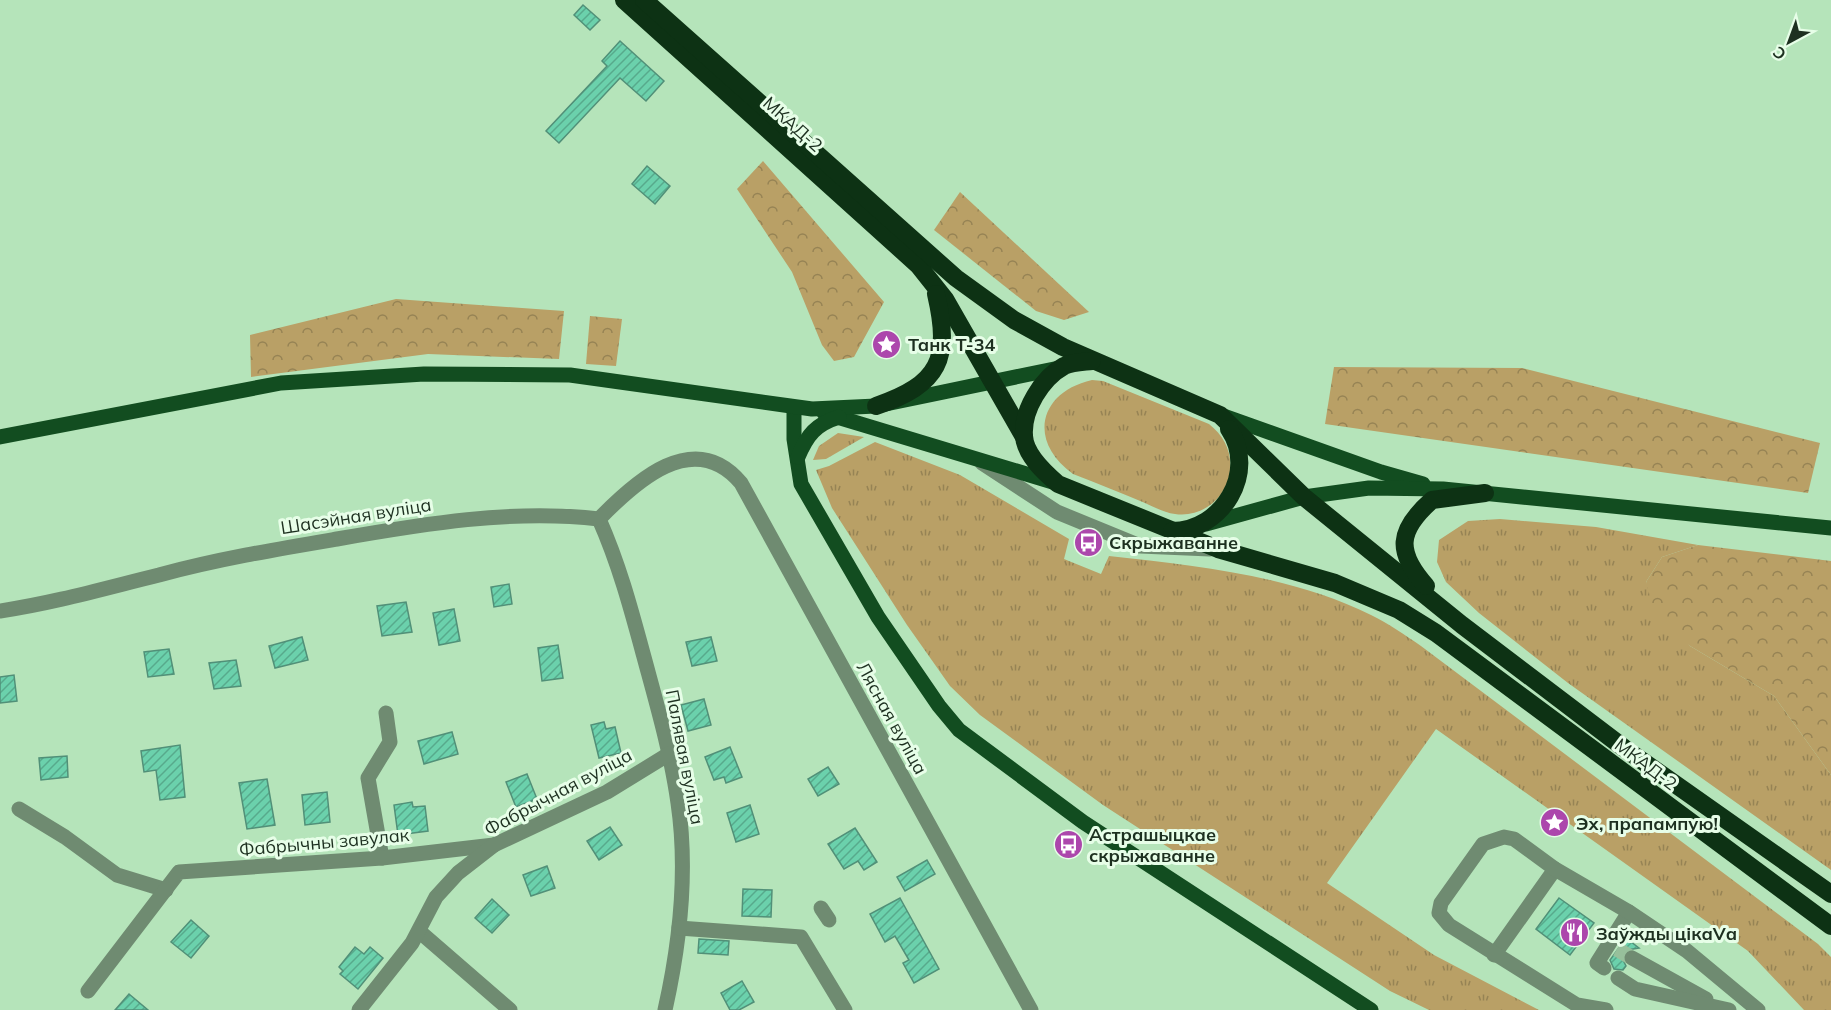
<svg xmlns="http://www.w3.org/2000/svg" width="1831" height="1010" viewBox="0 0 1831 1010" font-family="Mulish,sans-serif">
<defs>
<pattern id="grass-tufts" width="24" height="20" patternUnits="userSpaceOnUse" patternTransform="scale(1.5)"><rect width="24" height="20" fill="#b9a066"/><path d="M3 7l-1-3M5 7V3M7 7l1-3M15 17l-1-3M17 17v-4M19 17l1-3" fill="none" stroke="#968354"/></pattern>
<pattern id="forest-crowns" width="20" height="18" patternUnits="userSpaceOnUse" patternTransform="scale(1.5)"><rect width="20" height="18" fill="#b9a066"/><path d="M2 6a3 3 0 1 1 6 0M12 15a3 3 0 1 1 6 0" fill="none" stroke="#968354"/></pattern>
<pattern id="building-hatch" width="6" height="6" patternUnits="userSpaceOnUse" patternTransform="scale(1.5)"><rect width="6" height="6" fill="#6bd1ac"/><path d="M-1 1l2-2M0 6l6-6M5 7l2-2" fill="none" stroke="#57aa8c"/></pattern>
</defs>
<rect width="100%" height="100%" fill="#b5e4ba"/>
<!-- grass -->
<g fill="url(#grass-tufts)">
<path d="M1092,380L1103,381L1209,424C1224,436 1232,451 1230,471C1227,498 1202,518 1175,514C1165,513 1154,507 1145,503C1121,493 1097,483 1073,474C1027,441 1039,392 1092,380Z"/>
<polygon points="838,433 864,437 826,459 813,460 819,446"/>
<path d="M875,442L960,475L1069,539L1064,559L1101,574L1109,556C1197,566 1290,575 1371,615C1388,623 1405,635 1421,646L1818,944L1831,957V1010H1804L1748,951L1436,729L1327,883L1434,955L1539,1010H1429L1390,991L1103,805L980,715L950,686L907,625L832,508L816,470L829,466Z"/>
<polygon points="1500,519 1596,527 1698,545 1662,557 1646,582 1690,646 1774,696 1831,775 1831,870 1568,683 1479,613 1446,582 1437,562 1439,540 1468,521"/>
</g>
<!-- forest -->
<g fill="url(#forest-crowns)">
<polygon points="763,161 884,302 854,357 834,361 822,345 792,272 737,189"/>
<polygon points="960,192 1089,312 1064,320 1036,311 934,230"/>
<polygon points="396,299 564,311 559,359 428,354 251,377 250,335"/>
<polygon points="590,316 622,319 616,366 586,364"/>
<polygon points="1334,367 1522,368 1820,443 1808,493 1325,424"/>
<polygon points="1698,545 1831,561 1831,775 1774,696 1690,646 1654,611 1646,582 1662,557"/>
</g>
<!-- building -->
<g fill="url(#building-hatch)" stroke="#519078" stroke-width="1.5">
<polygon points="583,5 600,20 590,30 574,15"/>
<polygon points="620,41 664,81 646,101 620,78 559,143 546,131 607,66 602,61"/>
<polygon points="647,166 670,186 655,204 632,184"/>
<polygon points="509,584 512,604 494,607 491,587"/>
<polygon points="406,602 412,632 382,636 377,606"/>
<polygon points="454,609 460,641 439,645 433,613"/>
<polygon points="302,637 308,660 275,668 269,646"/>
<polygon points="711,637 717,661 692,666 686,642"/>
<polygon points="558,645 563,678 542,681 538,648"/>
<polygon points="169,649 174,674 148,677 144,652"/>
<polygon points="236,660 241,686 214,689 209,663"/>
<polygon points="14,675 17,701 0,703 0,677"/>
<polygon points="704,699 711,725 688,731 681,705"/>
<polygon points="604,722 606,729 615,727 621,753 599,758 591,725"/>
<polygon points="452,732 458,754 424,764 418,741"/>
<polygon points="180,745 185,797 160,800 156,770 144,772 141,751"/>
<polygon points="730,747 742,777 726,783 724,777 714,780 705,757"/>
<polygon points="67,756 68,777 41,780 39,758"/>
<polygon points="828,767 839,784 818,796 808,779"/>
<polygon points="527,774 537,799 516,807 506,782"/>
<polygon points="267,779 275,825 247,829 239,783"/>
<polygon points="327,792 330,822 305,825 302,795"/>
<polygon points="412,802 413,807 425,806 428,831 398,835 394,805"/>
<polygon points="750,805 759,834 736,842 727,813"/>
<polygon points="610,827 622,845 599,860 587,841"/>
<polygon points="855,828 877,862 864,870 858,861 844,869 828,844"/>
<polygon points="927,860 935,874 905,891 897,877"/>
<polygon points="547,866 555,888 531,896 523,875"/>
<polygon points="743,889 772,890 771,917 742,916"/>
<polygon points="900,898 939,969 914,983 903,963 909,960 895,936 885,942 870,914"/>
<polygon points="1559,898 1594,923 1570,955 1536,929"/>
<polygon points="492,899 509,915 492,933 475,918"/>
<polygon points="191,920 209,936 191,958 171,942"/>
<polygon points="1626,938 1639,948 1627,950 1622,958 1626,966 1623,970 1614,969 1610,960"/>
<polygon points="699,939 729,941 728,955 698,953"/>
<polygon points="355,947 364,954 370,947 383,958 358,989 340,974 343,971 339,967"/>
<polygon points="742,981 754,1002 739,1010 730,1010 721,993"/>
<polygon points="129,994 148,1010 115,1010"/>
</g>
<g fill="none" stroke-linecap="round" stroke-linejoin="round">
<!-- minor-tunnel -->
<polyline stroke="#97c09b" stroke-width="15" stroke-dasharray="15 8" stroke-linecap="butt" points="1617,949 1632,958"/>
<!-- minor -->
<g stroke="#6f8b71" stroke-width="15">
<polyline points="982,463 1057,512 1140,546 1210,549"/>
<path d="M599,519C619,564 631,609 644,657C657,705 671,753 678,803C688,871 680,943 665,1010"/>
<path d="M0,611C54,603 106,588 159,575C218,559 278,549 337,539C423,524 511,509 599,519C635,482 694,427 741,483L1031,1010"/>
<polyline points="19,809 65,837 117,875 166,890"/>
<polyline points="382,858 368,778 390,742 386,713"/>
<polyline points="821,908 829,920"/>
<polyline points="679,928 801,937 845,1010"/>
<polyline points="420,932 510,1010"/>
<polyline points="1494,955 1555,869"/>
<polyline points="1632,958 1706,999"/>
<polyline points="1604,968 1597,963 1629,912"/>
<polyline points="1618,978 1635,989 1729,1010"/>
<polyline points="88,991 179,872 382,858 494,845"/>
<polyline points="359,1010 412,943 436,897 458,873 494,845 607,792 669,754"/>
<polyline points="1606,1010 1577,1005 1449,925 1439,913 1441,903 1483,844 1504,837 1514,839 1555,869 1629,912 1687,951 1758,1010"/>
</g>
<!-- major -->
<g stroke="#124d20" stroke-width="15">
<polyline points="794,408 794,439 801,484 878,617 939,706 959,730 1083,822 1371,1010"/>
<polyline points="824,413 1056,483"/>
<polyline points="1221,415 1381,472 1423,484"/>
<polyline points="0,437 281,383 424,374 570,375 812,409 876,406 1059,368"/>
<path d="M798,457C807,435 816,424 839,417"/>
<polyline points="1206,524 1304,497 1369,488 1443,489 1831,528"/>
</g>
<!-- highway -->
<g stroke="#0d3214" stroke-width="18">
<polyline points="624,0 918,265 945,299 1024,437"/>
<polyline points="644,0 956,278 1014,320 1063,347 1220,415 1304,497 1462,625 1624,748 1831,894"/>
<path d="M1092,361C1083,362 1072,362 1064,366C1042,378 1022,410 1024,436C1025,455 1045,473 1058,484L1218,549L1335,583L1399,610L1436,633L1831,926"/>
<path d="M876,406C940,384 951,359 936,294"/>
<path d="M1172,531C1222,531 1258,472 1229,429"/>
<path d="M1426,586C1396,552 1397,531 1432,500L1485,493"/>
</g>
</g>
<!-- icons -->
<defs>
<symbol id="sight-disc" viewBox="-11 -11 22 22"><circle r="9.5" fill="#ac47ac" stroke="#e7fee8"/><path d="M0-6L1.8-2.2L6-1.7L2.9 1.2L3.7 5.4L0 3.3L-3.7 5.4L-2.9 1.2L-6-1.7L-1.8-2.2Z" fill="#fff"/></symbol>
<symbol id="bus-disc" viewBox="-11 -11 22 22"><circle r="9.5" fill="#ac47ac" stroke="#e7fee8"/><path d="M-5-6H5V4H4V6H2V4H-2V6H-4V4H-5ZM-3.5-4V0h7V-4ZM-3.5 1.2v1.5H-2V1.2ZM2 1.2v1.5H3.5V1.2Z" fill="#fff"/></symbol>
<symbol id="restaurant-disc" viewBox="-11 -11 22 22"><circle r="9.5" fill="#ac47ac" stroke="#e7fee8"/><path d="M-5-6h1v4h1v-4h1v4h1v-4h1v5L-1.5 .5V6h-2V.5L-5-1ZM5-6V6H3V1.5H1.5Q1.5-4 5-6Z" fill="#fff"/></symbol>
</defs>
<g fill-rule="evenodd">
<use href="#sight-disc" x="870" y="328" width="33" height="33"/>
<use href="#bus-disc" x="1072" y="526" width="33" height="33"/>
<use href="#sight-disc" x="1538" y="806" width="33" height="33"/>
<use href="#bus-disc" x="1052" y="828" width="33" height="33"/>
<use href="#restaurant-disc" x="1558" y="916" width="33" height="33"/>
</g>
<g text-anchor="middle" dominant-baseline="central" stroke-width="6" stroke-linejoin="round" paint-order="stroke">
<!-- street labels -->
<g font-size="18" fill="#1d3020" stroke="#e7fee8">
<text transform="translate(793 124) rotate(42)">МКАД-2</text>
<text transform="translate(356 516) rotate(-9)">Шасэйная вуліца</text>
<text transform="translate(892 718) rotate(61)">Лясная вуліца</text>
<text transform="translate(685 757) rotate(79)">Палявая вуліца</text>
<text transform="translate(1646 764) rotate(37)">МКАД-2</text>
<text transform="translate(558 792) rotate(-28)">Фабрычная вуліца</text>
<text transform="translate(324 842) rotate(-5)">Фабрычны завулак</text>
</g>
<!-- poi labels -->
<g font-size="18" font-weight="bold" fill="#1d3020" stroke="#e7fee8" text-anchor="start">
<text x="908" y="344">Танк Т-34</text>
<text x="1109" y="542">Скрыжаванне</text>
<text x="1576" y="823">Эх, прапампую!</text>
<text x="1089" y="834">Астрашыцкае<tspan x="1089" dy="21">скрыжаванне</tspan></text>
<text x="1596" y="933">Заўжды цікаVа</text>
</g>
</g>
<!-- north arrow -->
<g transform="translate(1789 42) rotate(221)" stroke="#e7fee8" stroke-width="4.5" paint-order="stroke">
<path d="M0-4.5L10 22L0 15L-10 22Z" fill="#1d3020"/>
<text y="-9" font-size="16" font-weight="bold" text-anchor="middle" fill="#1d3020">С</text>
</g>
</svg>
